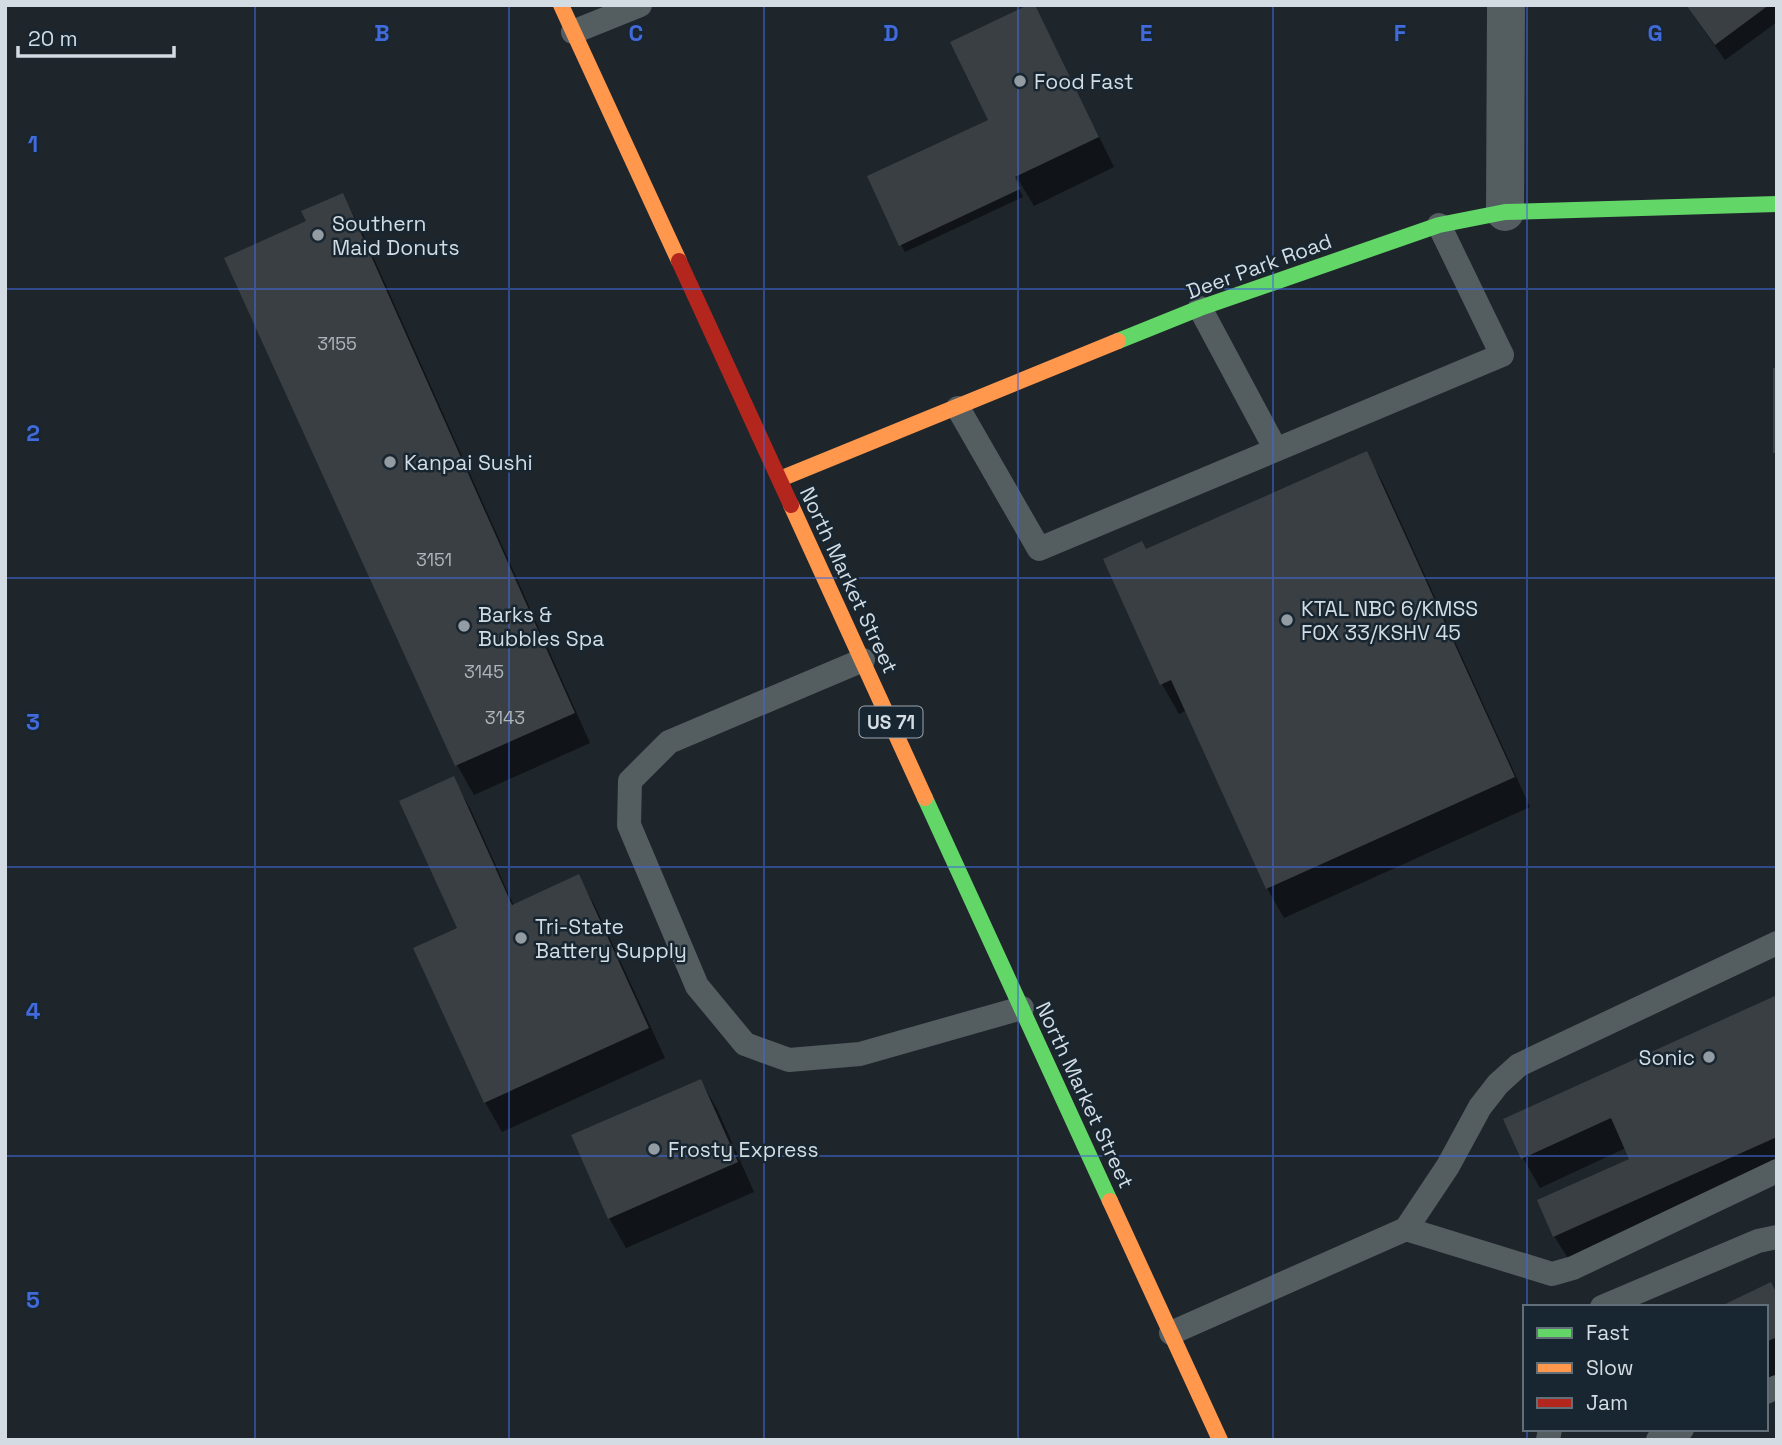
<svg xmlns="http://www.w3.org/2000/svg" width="1782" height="1445" viewBox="0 0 1782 1445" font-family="'Space Grotesk',sans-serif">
<rect width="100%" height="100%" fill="#1e252b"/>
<!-- shadow -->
<g fill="#0007">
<polygon points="1034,5 1114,167 1034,206 1016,176 1014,177 1023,197 905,252 901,245 990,121"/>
<polygon points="1686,5 1777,5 1777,22 1725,60"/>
<polygon points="342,195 359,225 590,743 474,795 457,765 308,221"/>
<polygon points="1366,453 1383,483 1530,807 1284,918 1267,888 1187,710 1179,714 1162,684 1105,560 1146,551"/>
<polygon points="453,778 470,808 514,906 578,876 595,906 665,1058 502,1132 485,1102 415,948 459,928"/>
<polygon points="1777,997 1777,1174 1572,1265 1554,1236 1631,1160 1626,1148 1540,1188 1523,1158"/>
<polygon points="701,1081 718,1111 754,1192 626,1248 609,1218"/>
<polygon points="1777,1295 1777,1374 1766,1379 1766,1307"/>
</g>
<!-- building -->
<g fill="#3a3f44">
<polygon points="1028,5 1035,5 1099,137 1015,177 1020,189 899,246 867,176 988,120 950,42"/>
<polygon points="1686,5 1769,5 1715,45"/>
<polygon points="343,193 575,713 455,766 224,258 306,221 301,211"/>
<rect x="1773" y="368" width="4" height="85"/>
<polygon points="1367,451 1515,777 1266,889 1171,680 1160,685 1103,559 1142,541 1146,549"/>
<polygon points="454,776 512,905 579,874 649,1028 484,1103 413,948 457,928 399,801"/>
<polygon points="1777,995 1777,1137 1553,1237 1537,1200 1629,1159 1611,1118 1521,1159 1503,1119"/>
<polygon points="701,1079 738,1162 608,1219 571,1135"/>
<polygon points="1771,1282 1777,1294 1777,1337 1766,1342 1766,1307 1719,1307"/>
</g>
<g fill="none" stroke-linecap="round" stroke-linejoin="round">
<!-- lane -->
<g stroke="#545e61" stroke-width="24">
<polyline points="573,32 640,5"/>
<polyline points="1200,308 1275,448"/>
<polyline points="958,408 1039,549 1502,355 1439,225"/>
<polyline points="863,660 669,742 630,781 629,825 697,986 745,1044 789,1060 860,1054 1022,1008"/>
<polyline points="1406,1229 1552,1274 1573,1268 1777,1171"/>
<polyline points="1602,1307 1758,1241 1777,1237"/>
<polyline points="1171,1333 1406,1229 1448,1166 1480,1107 1498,1084 1519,1065 1777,943"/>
<polyline points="1766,1392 1777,1387"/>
<polyline points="1548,1440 1550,1429"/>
<polyline points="1658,1440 1682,1429"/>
</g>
<!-- street -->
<polyline stroke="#545e61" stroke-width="38" points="1505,212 1506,5"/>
<!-- fast -->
<g stroke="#63d668" stroke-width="16">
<polyline points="1118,341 1200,308 1439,225 1505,212 1777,204"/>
<polyline points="925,798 1110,1201"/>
</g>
<!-- slow -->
<g stroke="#ff974d" stroke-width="16">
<polyline points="561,5 679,261"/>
<polyline points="780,479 1118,341"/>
<polyline points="791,505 925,798"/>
<polyline points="1110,1201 1220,1440"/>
</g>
<!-- jam -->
<polyline stroke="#b3261e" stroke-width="16" points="679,261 791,505"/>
</g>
<!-- grid -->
<path fill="none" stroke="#426ada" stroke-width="2" stroke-opacity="0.55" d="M255,5V1440M509,5V1440M764,5V1440M1018,5V1440M1273,5V1440M1527,5V1307M5,289H1777M5,578H1777M5,867H1777M5,1156H1777M1527,1429V1440"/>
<!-- markers -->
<g fill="#949ca3" stroke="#182631" stroke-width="2.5">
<circle cx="1020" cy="81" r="7"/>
<circle cx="318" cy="235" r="7"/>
<circle cx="390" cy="462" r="7"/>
<circle cx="1287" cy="620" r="7"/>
<circle cx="464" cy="626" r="7"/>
<circle cx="521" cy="938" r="7"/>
<circle cx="1709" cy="1057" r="7"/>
<circle cx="654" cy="1149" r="7"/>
</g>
<g text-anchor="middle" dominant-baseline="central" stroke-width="5" stroke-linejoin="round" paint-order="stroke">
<!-- number labels -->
<g font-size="18" fill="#aeb5bb">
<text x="337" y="343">3155</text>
<text x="434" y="559">3151</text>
<text x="484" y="671">3145</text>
<text x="505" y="717">3143</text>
</g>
<!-- shield labels -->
<rect fill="#182631" stroke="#9ca5ae" stroke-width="2" x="859.5" y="706.5" width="63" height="31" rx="5"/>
<g font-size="19" font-weight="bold" fill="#d4dce3">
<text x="891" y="722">US 71</text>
</g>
<!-- poi labels -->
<g font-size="21" fill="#d4dce3" stroke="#182631" text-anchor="start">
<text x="1034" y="81">Food Fast</text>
<text x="332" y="223">Southern<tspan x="332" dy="24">Maid Donuts</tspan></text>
<text x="404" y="462">Kanpai Sushi</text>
<text x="1301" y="608">KTAL NBC 6/KMSS<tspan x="1301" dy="24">FOX 33/KSHV 45</tspan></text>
<text x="478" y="614">Barks &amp;<tspan x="478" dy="24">Bubbles Spa</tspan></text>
<text x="535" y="926">Tri-State<tspan x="535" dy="24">Battery Supply</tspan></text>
<text x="1695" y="1057" text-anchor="end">Sonic</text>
<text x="668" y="1149">Frosty Express</text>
</g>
<!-- street labels -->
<g font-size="21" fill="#d4dce3" stroke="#182631">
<text transform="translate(1259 266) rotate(-20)">Deer Park Road</text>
<text transform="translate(849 580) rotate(65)">North Market Street</text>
<text transform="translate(1085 1095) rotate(65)">North Market Street</text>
</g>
</g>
<g font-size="23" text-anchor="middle" font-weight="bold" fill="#426ada" stroke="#182631" stroke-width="5" stroke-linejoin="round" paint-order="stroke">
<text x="382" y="41">B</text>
<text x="636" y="41">C</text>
<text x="891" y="41">D</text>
<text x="1146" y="41">E</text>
<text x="1400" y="41">F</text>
<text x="1655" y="41">G</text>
<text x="33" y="152">1</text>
<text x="33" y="441">2</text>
<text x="33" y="730">3</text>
<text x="33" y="1019">4</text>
<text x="33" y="1308">5</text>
</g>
<!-- border -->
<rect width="1782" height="1445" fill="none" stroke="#d4dce3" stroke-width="14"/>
<!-- legend -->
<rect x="1523" y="1305" width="245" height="126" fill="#182631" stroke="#636f78" stroke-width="2"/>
<rect x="1537" y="1328" width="35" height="10" fill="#63d668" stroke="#636f78" stroke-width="2"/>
<text x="1586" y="1340" font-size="21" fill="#d4dce3">Fast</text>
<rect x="1537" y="1363" width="35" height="10" fill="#ff974d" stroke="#636f78" stroke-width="2"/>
<text x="1586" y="1375" font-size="21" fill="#d4dce3">Slow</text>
<rect x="1537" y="1398" width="35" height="10" fill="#b3261e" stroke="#636f78" stroke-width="2"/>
<text x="1586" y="1410" font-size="21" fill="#d4dce3">Jam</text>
<!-- scale -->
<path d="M18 46v10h156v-10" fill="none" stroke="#d4dce3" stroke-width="3.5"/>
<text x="28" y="46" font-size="21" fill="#d4dce3" stroke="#182631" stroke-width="5" paint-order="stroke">20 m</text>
</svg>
